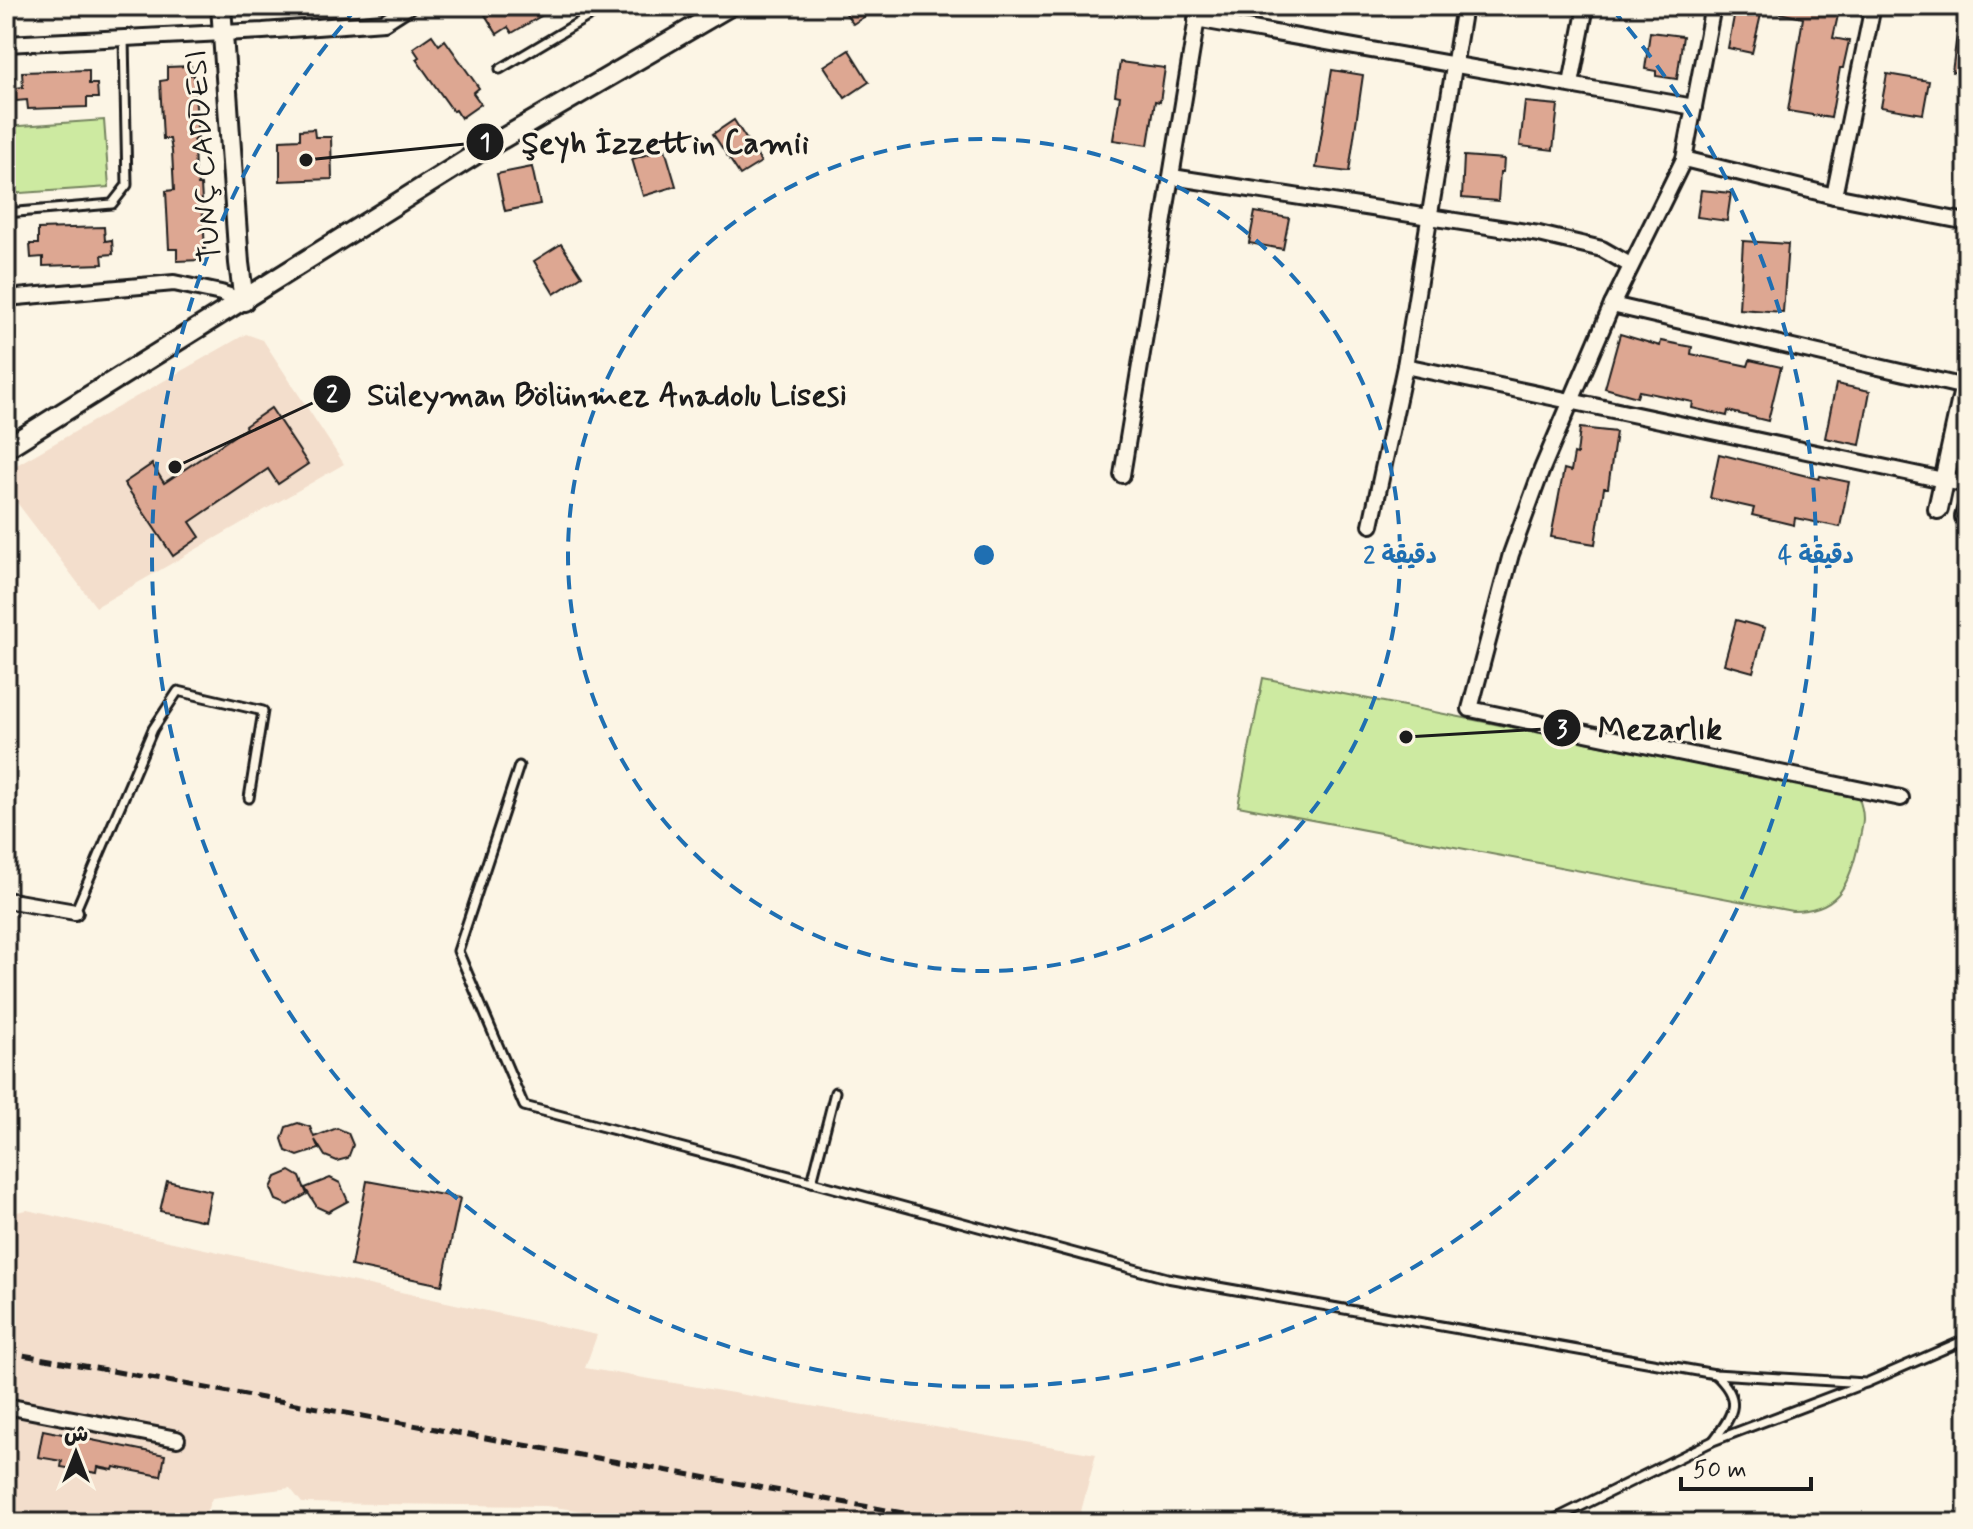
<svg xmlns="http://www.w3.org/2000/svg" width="1973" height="1529" viewBox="0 0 1973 1529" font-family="Mynerve,'Playpen Sans Arabic',sans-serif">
<rect width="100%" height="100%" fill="#fcf5e5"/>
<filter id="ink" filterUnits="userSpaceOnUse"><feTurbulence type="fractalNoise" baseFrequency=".0125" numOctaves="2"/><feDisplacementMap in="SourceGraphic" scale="16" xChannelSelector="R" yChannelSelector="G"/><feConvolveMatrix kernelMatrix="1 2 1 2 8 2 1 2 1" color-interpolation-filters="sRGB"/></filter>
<g filter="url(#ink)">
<!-- built -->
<g fill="#f3decc">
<polygon points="246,334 263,340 344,464 96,607 6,488 6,471"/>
<polygon points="27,1210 597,1335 585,1368 1096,1454 1078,1523 672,1523 546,1506 302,1503 290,1488 212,1498 202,1523 6,1523 6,1214"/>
</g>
<!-- green -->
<g fill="#cdeaa1" stroke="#74835e" stroke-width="2">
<polygon points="104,120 109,187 6,194 6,127"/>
<path d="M1263,678L1858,796C1867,819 1862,826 1857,850C1848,888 1836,911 1792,911L1238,806Z"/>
</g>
<!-- building -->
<g fill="#dda792" stroke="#1c1c1c" stroke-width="2">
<polygon points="496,6 558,6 512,33 508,27 497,34 484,13"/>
<polygon points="841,6 881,6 853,24"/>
<polygon points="1736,6 1763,6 1752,53 1728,48"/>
<polygon points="1775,6 1840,6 1833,38 1849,41 1843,68 1840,68 1831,118 1788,111 1803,18 1774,12"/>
<polygon points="1958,27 1967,28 1967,74 1952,72"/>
<polygon points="1650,32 1683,36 1677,79 1656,76 1656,71 1645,69"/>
<polygon points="432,35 439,45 445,40 479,88 473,93 481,104 461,118 456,110 453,111 416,59 419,57 413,48"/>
<polygon points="849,50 869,82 845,98 824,66"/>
<polygon points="1120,62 1165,68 1160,102 1155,101 1148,145 1113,140 1120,96 1115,95"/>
<polygon points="191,66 191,75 194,75 198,139 194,139 195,176 197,176 198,185 201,185 205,249 200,249 201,260 177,261 177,249 169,249 166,191 174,190 172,151 170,139 163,139 160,81 167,80 167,67"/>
<polygon points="89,70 89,84 97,84 98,98 87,98 87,107 28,109 27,100 16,101 15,88 23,87 22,72"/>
<polygon points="1332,70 1363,75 1349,172 1316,168"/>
<polygon points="1887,74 1929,81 1923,114 1881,107"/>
<polygon points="1525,102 1558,105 1553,150 1520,146"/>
<polygon points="734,120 761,162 740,175 713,134"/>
<polygon points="314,129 315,137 331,137 332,179 280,181 280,140 300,139 300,130"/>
<polygon points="665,149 676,186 643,196 632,159"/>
<polygon points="1464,156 1504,159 1503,172 1500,172 1498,201 1462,198"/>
<polygon points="532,167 540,204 505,211 497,174"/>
<polygon points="1701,190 1731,193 1727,221 1697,217"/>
<polygon points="1255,212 1289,218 1283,249 1249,243"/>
<polygon points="104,227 105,241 112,240 113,254 102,255 103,264 43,266 43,257 31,258 30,244 38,244 38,229"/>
<polygon points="1743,241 1788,244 1783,312 1739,309"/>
<polygon points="561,244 582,276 554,294 534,261"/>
<polygon points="1620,334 1660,346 1661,341 1692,347 1691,354 1748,366 1750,360 1781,367 1768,421 1728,411 1727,416 1692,408 1693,402 1639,391 1637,397 1605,388"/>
<polygon points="1836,384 1870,391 1860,445 1825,438"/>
<polygon points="271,408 308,464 278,484 268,469 190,522 200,537 173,556 124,483 152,464 164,483 246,428 245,426"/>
<polygon points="1580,428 1616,432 1608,488 1604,488 1595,544 1551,537 1564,469 1571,471 1574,454 1577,455"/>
<polygon points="1719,454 1819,479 1820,476 1849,482 1840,527 1795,518 1794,525 1752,515 1754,508 1710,498"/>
<polygon points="1736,620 1765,628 1753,672 1724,664"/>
<polygon points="298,1123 310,1127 314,1137 337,1128 348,1133 353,1145 348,1158 337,1161 325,1156 315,1140 319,1149 298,1156 286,1151 282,1139 286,1127"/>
<polygon points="290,1171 300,1177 307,1194 288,1205 276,1200 271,1188 276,1177"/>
<polygon points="330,1178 340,1183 348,1201 328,1212 317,1207 305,1188"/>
<polygon points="167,1181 211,1191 205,1221 160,1211"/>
<polygon points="367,1181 460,1198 442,1285 351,1266"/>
<polygon points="43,1430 165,1455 161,1476 114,1467 113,1470 98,1467 97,1473 61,1467 62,1461 38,1457"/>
</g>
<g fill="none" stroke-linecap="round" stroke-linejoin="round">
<defs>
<g id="service">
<polyline points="500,69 606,6"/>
<polyline points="6,213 112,204 127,185 124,38"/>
<polyline points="519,766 458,951 524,1106 812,1182 835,1092"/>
<polyline points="75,912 153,729 178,691 263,711 249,798"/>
<polyline points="812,1182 1167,1278 1715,1374 1866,1383 1967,1339"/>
<path d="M1714,1440C1735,1412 1742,1399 1715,1374"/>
<polyline points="1547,1523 1713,1441 1863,1384"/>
</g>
<g id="minor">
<polyline points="1713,6 1684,159 1612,305 1542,469 1511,554 1470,709 1901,798"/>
<polyline points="1196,19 1694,107"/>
<polyline points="6,44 263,31 384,22 409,6"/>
<polyline points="1571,84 1586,6"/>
<polyline points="1684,159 1834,196 1967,222"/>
<polyline points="1172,177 1539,234 1602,249 1630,265"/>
<polyline points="1834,196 1873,6"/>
<polyline points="6,298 174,283 221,293 244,301"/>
<polyline points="1612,305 1965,387"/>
<polyline points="1405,366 1967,485"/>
<polyline points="1122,475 1199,6"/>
<polyline points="1371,525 1405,366 1464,6"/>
<polyline points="6,900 75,912"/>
<polyline points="6,1406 177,1439"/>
</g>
<g id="tertiary">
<polyline points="221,6 239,263 244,301"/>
<polyline points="6,448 476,154 730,6"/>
<polyline points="1938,509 1967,375"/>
<polyline points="1965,517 1967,510"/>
</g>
</defs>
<!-- service casing -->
<use href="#service" stroke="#1c1c1c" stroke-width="13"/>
<!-- minor casing -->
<use href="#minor" stroke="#1c1c1c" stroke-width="20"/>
<!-- tertiary casing -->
<use href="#tertiary" stroke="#1c1c1c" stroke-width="24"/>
<!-- service -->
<use href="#service" stroke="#fcf5e5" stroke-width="7"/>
<!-- minor -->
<use href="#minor" stroke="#fcf5e5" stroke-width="14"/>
<!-- tertiary -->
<use href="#tertiary" stroke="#fcf5e5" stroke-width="18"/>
<!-- rail -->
<polyline stroke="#1c1c1c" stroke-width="5" stroke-dasharray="12 6" stroke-linecap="butt" points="6,1352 959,1523"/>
</g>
</g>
<!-- distance rings -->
<g fill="none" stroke="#1f6fb2" stroke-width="4" stroke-dasharray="14 10">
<circle cx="984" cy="555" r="416"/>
<path d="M1612 9A832 832 0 1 1 356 9"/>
</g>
<g text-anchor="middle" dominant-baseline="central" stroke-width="6" stroke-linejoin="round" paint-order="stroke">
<!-- street labels -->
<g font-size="30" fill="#1c1c1c" stroke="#fcf5e5">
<text transform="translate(204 156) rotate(-94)">TUNÇ CADDESI</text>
</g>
</g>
<circle cx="984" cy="555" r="12" fill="#1f6fb2" stroke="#fcf5e5" stroke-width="4"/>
<g font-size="24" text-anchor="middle" font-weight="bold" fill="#1f6fb2" stroke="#fcf5e5" stroke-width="6" stroke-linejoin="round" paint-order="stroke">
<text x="1400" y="563">2 دقيقة</text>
<text x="1816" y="563">4 دقيقة</text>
</g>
<!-- callouts -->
<path fill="none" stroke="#1c1c1c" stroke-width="3" d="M306 160L485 142M175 467L332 394M1406 737L1562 728"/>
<g fill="#1c1c1c" stroke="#fcf5e5" stroke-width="3">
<circle cx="306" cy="160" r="8"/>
<circle cx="175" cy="467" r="8"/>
<circle cx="1406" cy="737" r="8"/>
<circle cx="485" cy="142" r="20"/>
<circle cx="332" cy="394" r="20"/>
<circle cx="1562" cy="728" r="20"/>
</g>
<g font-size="24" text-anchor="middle" font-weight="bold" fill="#fff">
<text x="485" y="150">1</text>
<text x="332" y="402">2</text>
<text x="1562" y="737">3</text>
</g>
<g font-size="32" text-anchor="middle" font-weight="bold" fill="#1c1c1c" stroke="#fcf5e5" stroke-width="6" stroke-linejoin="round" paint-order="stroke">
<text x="665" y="153">Şeyh İzzettin Camii</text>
<text x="607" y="405">Süleyman Bölünmez Anadolu Lisesi</text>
<text x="1660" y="739">Mezarlık</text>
</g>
<!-- margin -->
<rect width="1973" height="1529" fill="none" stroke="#fcf5e5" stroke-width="32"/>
<rect x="16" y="16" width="1941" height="1497" fill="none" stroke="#1c1c1c" stroke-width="3" filter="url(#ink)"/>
<!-- north arrow -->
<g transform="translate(76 1453)" stroke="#fcf5e5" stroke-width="6" paint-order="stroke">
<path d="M0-6L14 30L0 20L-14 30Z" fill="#1c1c1c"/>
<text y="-12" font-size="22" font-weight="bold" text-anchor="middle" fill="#1c1c1c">ش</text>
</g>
<!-- scale -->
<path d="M1681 1477v12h130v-12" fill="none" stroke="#1c1c1c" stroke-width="4"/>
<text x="1693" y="1477" font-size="24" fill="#1c1c1c" stroke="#fcf5e5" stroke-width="6" paint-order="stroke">50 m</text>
</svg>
